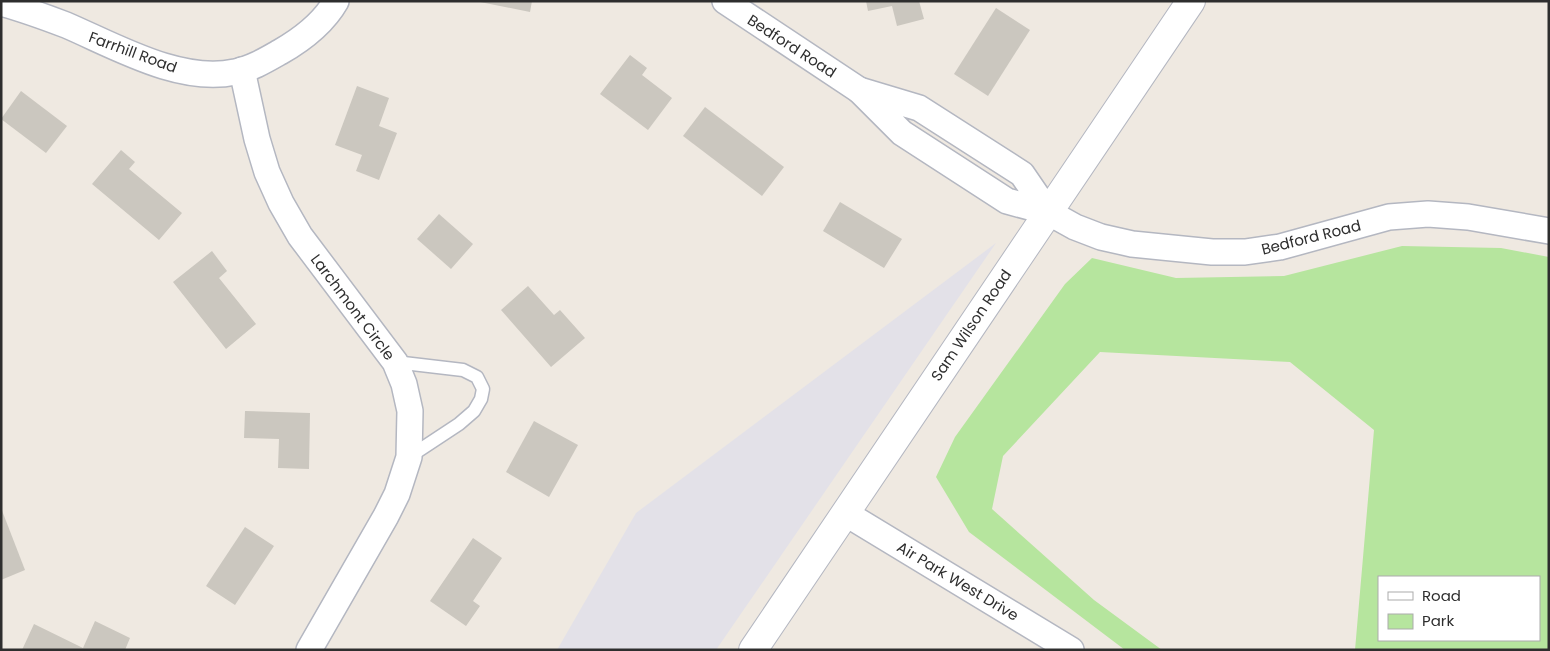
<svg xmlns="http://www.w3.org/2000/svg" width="1550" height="651" viewBox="0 0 1550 651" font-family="Poppins,sans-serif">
<rect width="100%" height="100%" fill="#efe9e1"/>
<!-- industrial -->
<polygon fill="#e3e1e8" points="996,243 716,650 557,650 636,513"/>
<!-- green -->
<path fill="#b6e59e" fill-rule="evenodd" d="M1402,246L1501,248L1549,257V650H1355L1374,430L1290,362L1100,352L1003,456L992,509L1094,600L1162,650H1125L969,532L936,477L955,437L1065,284L1092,258L1176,278L1284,276ZM1379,577H1539V640H1379Z"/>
<!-- building -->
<g fill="#cbc7bf">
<polygon points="475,1 532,1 530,12"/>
<polygon points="866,1 919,1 924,19 897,26 892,6 868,11"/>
<polygon points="996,8 1030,30 988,96 954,74"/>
<polygon points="630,55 647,68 642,75 672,98 648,130 600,94"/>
<polygon points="357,86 389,98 379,126 397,133 379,180 356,171 362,155 335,145"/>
<polygon points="21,91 67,126 46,153 1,119"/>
<polygon points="705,107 784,167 762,196 683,136"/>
<polygon points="121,150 135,162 129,169 182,213 159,240 92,184"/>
<polygon points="840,202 902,239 884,268 823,231"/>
<polygon points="439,214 473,244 451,269 417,239"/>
<polygon points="212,251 227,271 219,278 256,324 226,349 173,282"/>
<polygon points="528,286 554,315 560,310 585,338 551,367 501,310"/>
<polygon points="245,411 310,413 309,469 278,468 279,439 244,438"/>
<polygon points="534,421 578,445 549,497 506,472"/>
<polygon points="1,508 25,570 1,580"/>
<polygon points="245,527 274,546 235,605 206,586"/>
<polygon points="473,538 502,558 473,601 480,606 466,626 430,601"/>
<polygon points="95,621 130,638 125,650 22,650 34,624 83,648"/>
</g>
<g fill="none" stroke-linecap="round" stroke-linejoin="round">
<defs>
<polyline id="lane" points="395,362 463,370 477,377 483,389 481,399 474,411 459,424 409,457"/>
<g id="street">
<polyline points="725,1 859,90"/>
<path d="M1,3C23,9 45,17 66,25C115,46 180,84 235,72C251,69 266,60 280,52C301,40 324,22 336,1"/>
<polyline points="242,70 257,139 267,172 281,203 300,236 395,362 404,384 410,411 409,457 397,494 386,516 309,650"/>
<polyline points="1048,212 1022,174 919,108 859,90 902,133 1007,201 1048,212 1075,227 1101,237 1132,244 1212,252 1245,252 1280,247 1389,217 1428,214 1468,217 1549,231"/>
<polyline points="845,513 1071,650"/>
</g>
<polyline id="secondary" points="753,650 1191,1"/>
</defs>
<!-- lane casing -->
<use href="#lane" stroke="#b4b7c1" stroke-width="15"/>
<!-- street casing -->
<use href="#street" stroke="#b4b7c1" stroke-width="28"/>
<!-- secondary casing -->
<use href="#secondary" stroke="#b4b7c1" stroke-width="30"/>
<!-- lane -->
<use href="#lane" stroke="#fff" stroke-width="12"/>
<!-- street -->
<use href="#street" stroke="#fff" stroke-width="25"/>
<!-- secondary -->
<use href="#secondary" stroke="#fff" stroke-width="28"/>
</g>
<g text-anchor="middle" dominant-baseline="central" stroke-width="4.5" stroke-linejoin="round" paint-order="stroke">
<!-- street labels -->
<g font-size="15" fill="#2e2e2e" stroke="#fff">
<text transform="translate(792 46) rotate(33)">Bedford Road</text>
<text transform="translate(133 52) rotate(20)">Farrhill Road</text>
<text transform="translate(1311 237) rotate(-14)">Bedford Road</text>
<text transform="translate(353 307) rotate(53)">Larchmont Circle</text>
<text transform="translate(971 325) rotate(-56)">Sam Wilson Road</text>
<text transform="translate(958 581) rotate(31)">Air Park West Drive</text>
</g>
</g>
<!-- border -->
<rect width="1550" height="651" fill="none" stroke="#2e2e2e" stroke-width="5"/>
<!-- legend -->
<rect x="1378" y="576" width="162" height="65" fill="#ffffff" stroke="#ababab"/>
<rect x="1388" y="592" width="25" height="8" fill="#ffffff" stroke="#ababab"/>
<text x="1422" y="601" font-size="15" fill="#2e2e2e">Road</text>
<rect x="1388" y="614" width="25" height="15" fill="#b6e59e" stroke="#ababab"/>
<text x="1422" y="626" font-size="15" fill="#2e2e2e">Park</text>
</svg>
